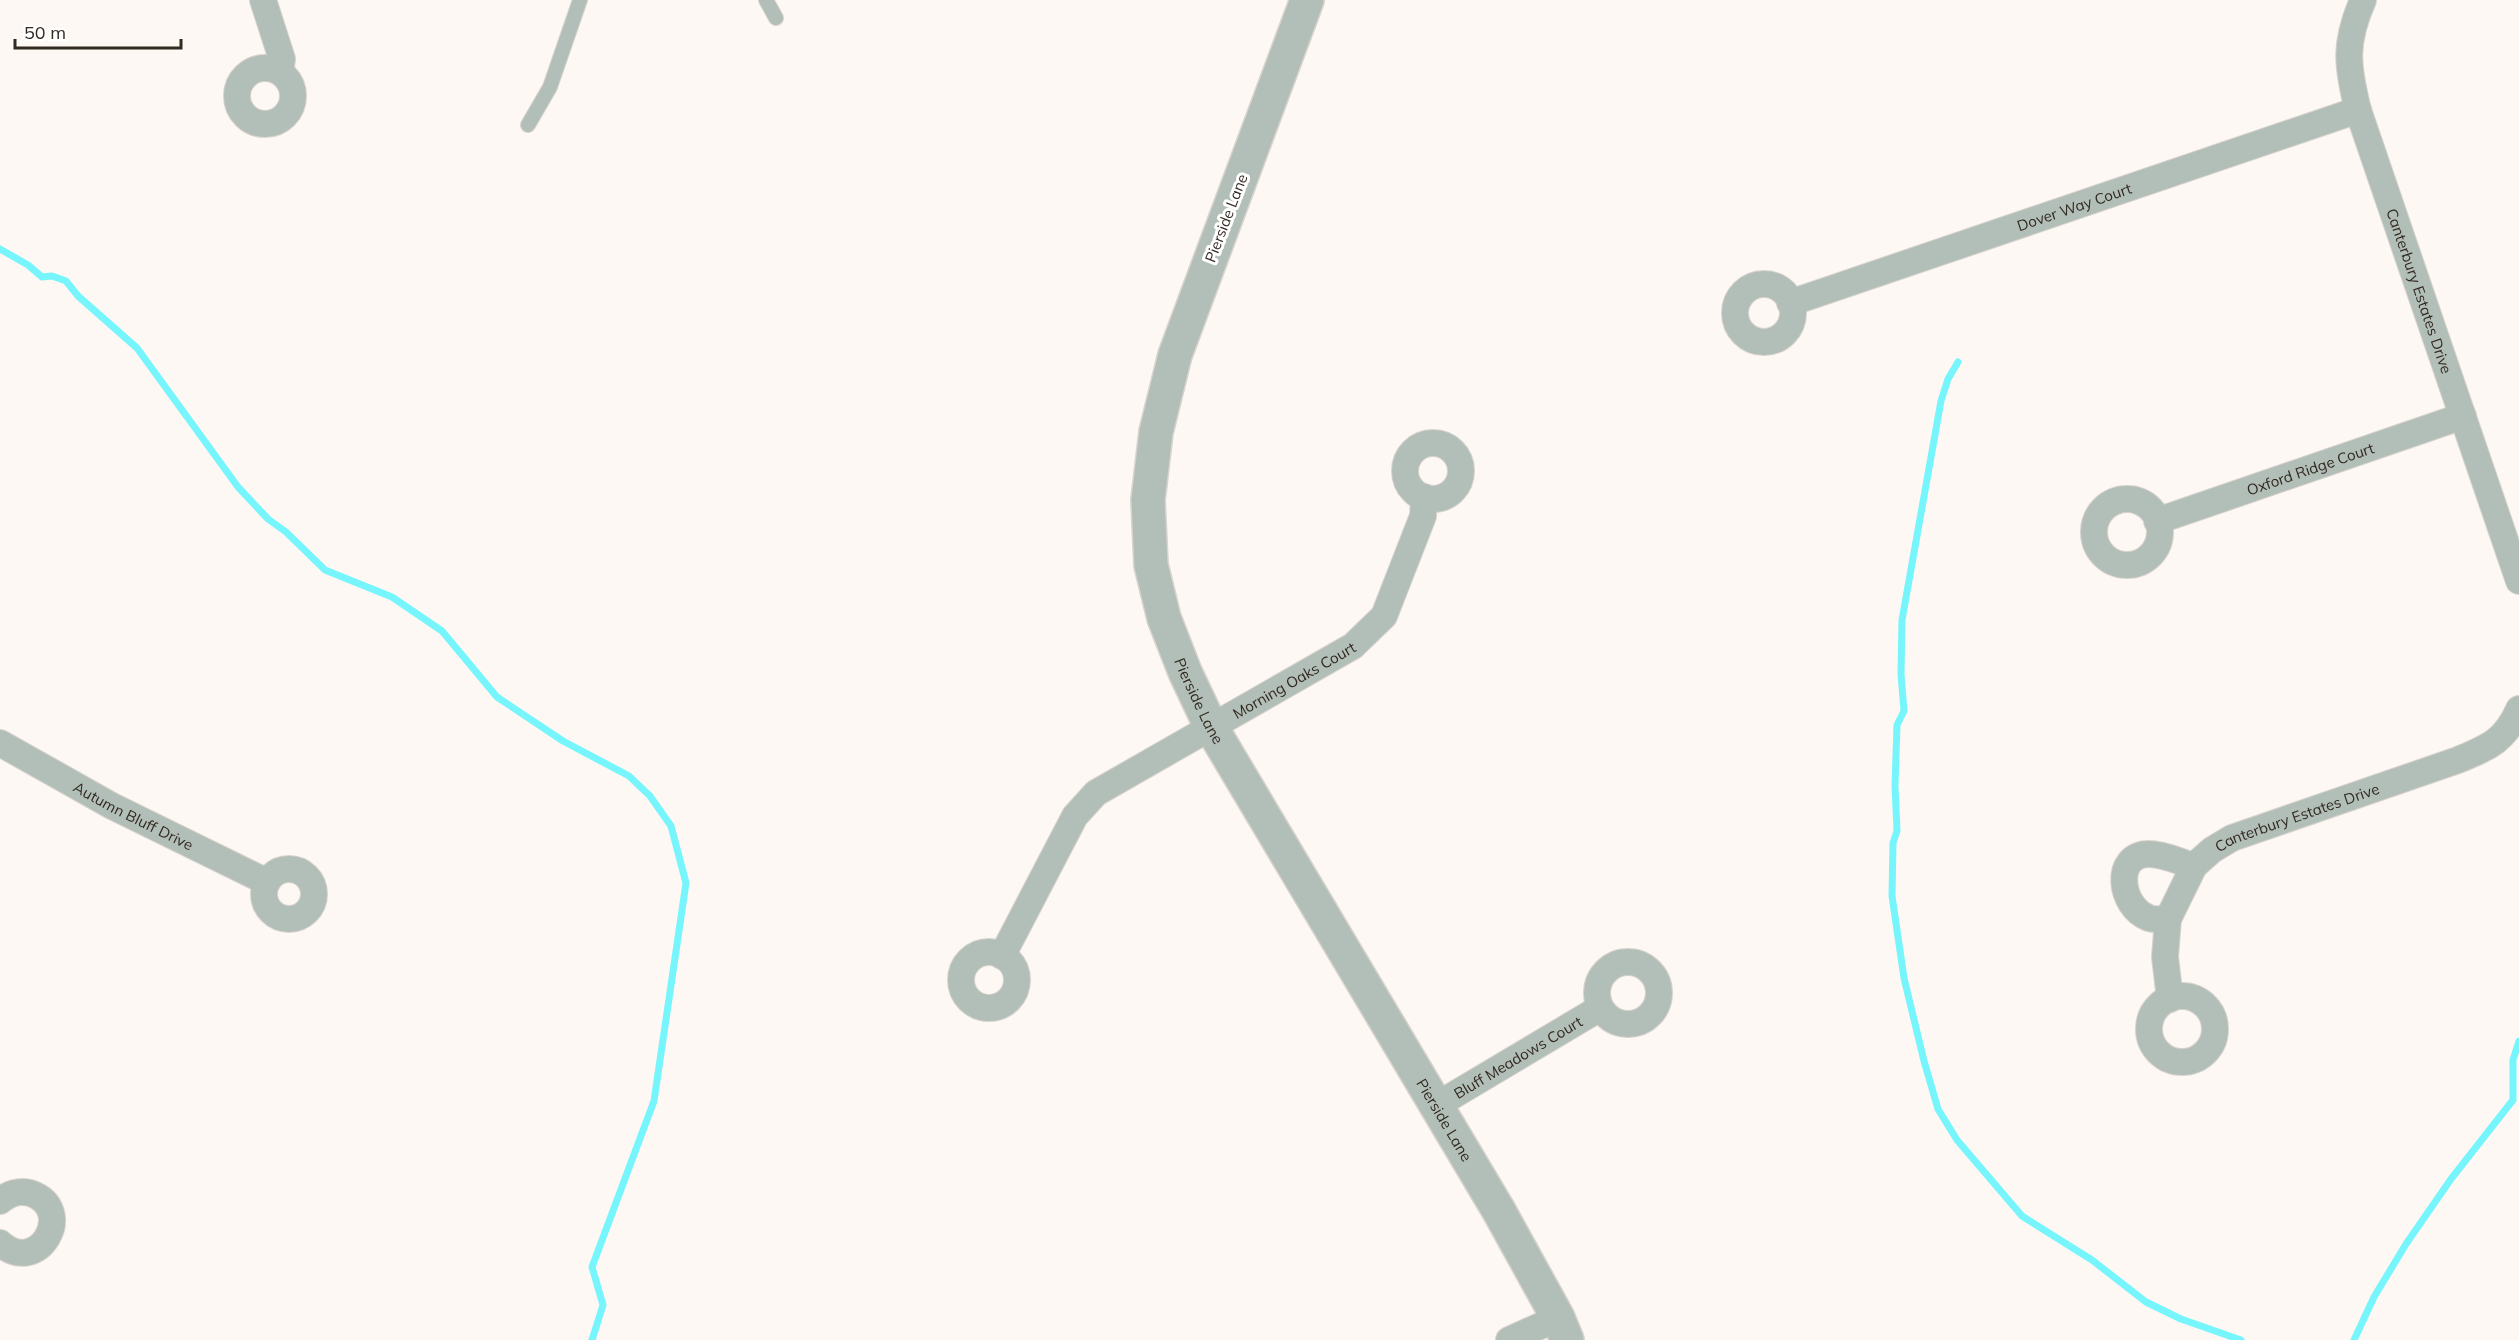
<svg xmlns="http://www.w3.org/2000/svg" width="2519" height="1340" viewBox="0 0 2519 1340" font-family="Mulish,sans-serif">
<rect width="100%" height="100%" fill="#fdf8f3"/>
<g fill="none" stroke-linecap="round" stroke-linejoin="round">
<!-- stream -->
<g stroke="#77f5fc" stroke-width="7">
<polyline points="0,249 28,265 42,277 52,276 66,281 78,296 137,348 238,487 268,519 286,532 325,570 392,597 442,631 497,697 563,741 629,776 650,796 671,826 686,883 654,1101 592,1267 603,1305 592,1340"/>
<polyline points="1958,362 1948,379 1941,401 1902,620 1901,674 1904,711 1897,725 1895,786 1897,831 1893,843 1892,896 1904,978 1924,1061 1938,1109 1957,1140 2022,1216 2092,1260 2146,1302 2181,1319 2241,1340"/>
<polyline points="2354,1340 2374,1297 2406,1244 2451,1179 2513,1100 2513,1060 2519,1041"/>
</g>
<defs>
<g id="service">
<polyline points="766,0 776,18"/>
<polyline points="528,125 550,87 580,0"/>
</g>
<g id="minor">
<polyline points="263,0 282,59 280,72"/>
<path id="s1" d="M2363,0C2344,43 2347,66 2358,110L2519,581"/>
<circle cx="265" cy="96" r="28"/>
<circle cx="1764" cy="313" r="29"/>
<path id="s2" d="M1790,303L2358,110"/>
<circle cx="1433" cy="471" r="28"/>
<circle cx="2127" cy="532" r="33"/>
<path id="s3" d="M2157,521L2463,416"/>
<path id="s4" d="M0,743L112,806L267,882"/>
<circle cx="289" cy="894" r="25"/>
<path d="M2168,919C2162,919 2154,920 2149,918C2119,907 2113,854 2149,854C2164,854 2180,862 2194,866"/>
<circle cx="989" cy="980" r="28"/>
<path id="s5" d="M1002,956L1075,816L1096,793L1353,646L1384,616L1423,516L1424,497"/>
<circle cx="1628" cy="993" r="31"/>
<circle cx="2182" cy="1029" r="33"/>
<path id="s6" d="M2170,999L2165,957L2168,919L2194,866L2212,850L2232,838L2458,760C2489,747 2505,741 2519,709"/>
<path id="s7" d="M1437,1105L1600,1008"/>
<path d="M0,1201C8,1194 19,1190 30,1193C78,1209 38,1278 0,1243"/>
<polyline points="1509,1340 1558,1318"/>
</g>
<g id="tertiary">
<path id="s8" d="M1307,0L1175,355L1156,432L1148,500L1151,565L1164,618L1185,672L1211,727L1499,1211L1558,1318L1567,1340"/>
</g>
</defs>
<!-- service casing -->
<use href="#service" stroke="#d8d3cd" stroke-width="16"/>
<!-- minor casing -->
<use href="#minor" stroke="#d8d3cd" stroke-width="28"/>
<!-- tertiary casing -->
<use href="#tertiary" stroke="#d8d3cd" stroke-width="36"/>
<!-- service -->
<use href="#service" stroke="#b2bfb8" stroke-width="14"/>
<!-- minor -->
<use href="#minor" stroke="#b2bfb8" stroke-width="26"/>
<!-- tertiary -->
<use href="#tertiary" stroke="#b2bfb8" stroke-width="33"/>
</g>
<g text-anchor="middle" dominant-baseline="central" stroke-width="6" stroke-linejoin="round" paint-order="stroke">
<!-- street labels -->
<g font-size="15" fill="#322920" stroke="#fff">
<text stroke="none"><textPath href="#s2" startOffset="300">Dover Way Court</textPath></text>
<text transform="translate(1226 218) rotate(-69)">Pierside Lane</text>
<text stroke="none"><textPath href="#s1" startOffset="304">Canterbury Estates Drive</textPath></text>
<text stroke="none"><textPath href="#s3" startOffset="162">Oxford Ridge Court</textPath></text>
<text stroke="none"><textPath href="#s5" startOffset="417">Morning Oaks Court</textPath></text>
<text stroke="none"><textPath href="#s8" startOffset="736">Pierside Lane</textPath></text>
<text stroke="none"><textPath href="#s4" startOffset="152">Autumn Bluff Drive</textPath></text>
<text stroke="none"><textPath href="#s6" startOffset="255">Canterbury Estates Drive</textPath></text>
<text stroke="none"><textPath href="#s7" startOffset="94">Bluff Meadows Court</textPath></text>
<text stroke="none"><textPath href="#s8" startOffset="1222">Pierside Lane</textPath></text>
</g>
</g>
<!-- scale -->
<path d="M15 39v9h166v-9" fill="none" stroke="#322920" stroke-width="3"/>
<text x="24" y="39" font-size="18" fill="#322920" stroke="#ffffff" stroke-width="4.5" paint-order="stroke">50 m</text>
</svg>
